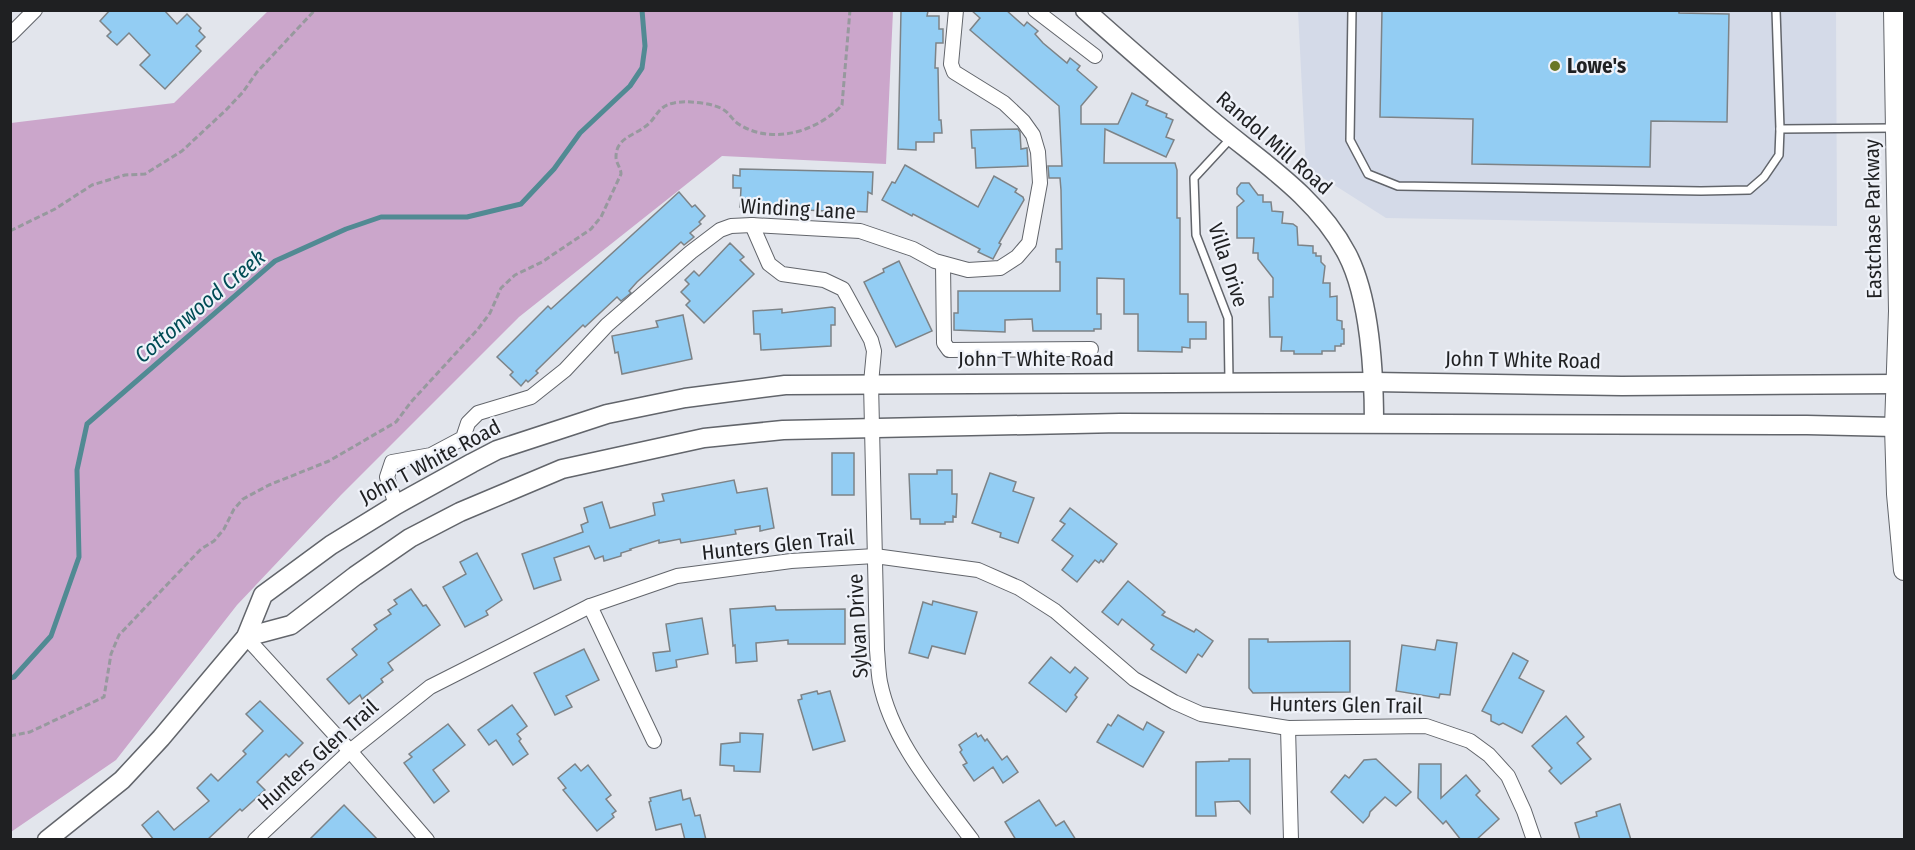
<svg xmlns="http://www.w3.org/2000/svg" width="1915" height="850" viewBox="0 0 1915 850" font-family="'Fira Sans Condensed',sans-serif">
<rect width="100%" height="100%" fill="#e2e5ec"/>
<!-- built -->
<polygon fill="#d4dae8" points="1298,11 1836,11 1837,226 1386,218 1306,167"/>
<!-- green -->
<polygon fill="#cba6cb" points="268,11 893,11 886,164 722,156 519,317 341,495 237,605 116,760 11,832 11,123 174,103"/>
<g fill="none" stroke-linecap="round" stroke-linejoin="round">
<!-- stream -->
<polyline stroke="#518a93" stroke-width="5" points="10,678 14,677 51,636 79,557 77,470 87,424 275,261 346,229 381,217 467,217 521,204 554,169 580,133 630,86 642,68 645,46 642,10"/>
</g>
<!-- building -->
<g fill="#93cdf3" stroke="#7d8387" stroke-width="1.5">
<polygon points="110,10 164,10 177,24 187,14 201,28 199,31 205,37 196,46 201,51 165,89 140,65 150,55 129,33 117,45 107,36 111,32 100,21"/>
<polygon points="971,10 1006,10 1024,26 1027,22 1038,31 1035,34 1043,43 1067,63 1070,58 1080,66 1077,70 1097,87 1081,106 1081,124 1118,124 1132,93 1148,101 1146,105 1167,114 1166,117 1173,120 1166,137 1174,140 1166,157 1105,129 1104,163 1175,163 1177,170 1177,218 1180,218 1180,294 1188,294 1188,322 1206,322 1206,339 1190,339 1190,348 1182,347 1182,352 1138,351 1138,314 1124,314 1124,279 1097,278 1097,314 1101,314 1101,329 1094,329 1094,331 1033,331 1032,319 1005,320 1005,332 954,330 954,313 958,313 958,291 1060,291 1060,262 1056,262 1056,249 1062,249 1061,190 1060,178 1049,178 1048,166 1062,166 1059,106 970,30 980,18"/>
<polygon points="1382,10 1679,10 1679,13 1729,14 1727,122 1651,121 1650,167 1472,164 1473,119 1380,117"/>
<polygon points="901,11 928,11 927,16 939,16 939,29 943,29 943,43 936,43 935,68 938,68 939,120 941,120 942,133 934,133 934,142 916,142 916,150 898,149"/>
<polygon points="1018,129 1020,132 1021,149 1027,148 1028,166 976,168 975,148 972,148 971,130"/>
<polygon points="905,165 978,207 994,176 1017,189 1015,192 1023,197 1024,200 999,243 1001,244 993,259 978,252 980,249 913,214 912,216 882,200 892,182 895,183"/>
<polygon points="740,169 873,172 872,194 868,192 867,212 849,211 849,216 827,215 827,211 740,207 741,188 733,188 733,175 740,176"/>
<polygon points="1241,183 1249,183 1258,195 1263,195 1263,202 1271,202 1272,211 1283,212 1282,223 1293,224 1297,227 1298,245 1313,246 1313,253 1316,253 1316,256 1321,256 1321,262 1325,266 1323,283 1330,283 1330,297 1337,296 1337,320 1342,321 1342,329 1344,329 1344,344 1341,344 1341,346 1335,346 1335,351 1322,351 1322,354 1294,354 1294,351 1281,351 1282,337 1270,337 1269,297 1273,297 1273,278 1258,259 1258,253 1253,253 1254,238 1237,238 1237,207 1244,201 1237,194 1237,188"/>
<polygon points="679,192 692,207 695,205 705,216 699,222 701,224 690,233 694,237 684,245 681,242 637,282 629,291 631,293 621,301 617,297 585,327 583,325 536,371 538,373 528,382 526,380 521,386 510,375 513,372 497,357 548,306 551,309"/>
<polygon points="730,243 744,257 740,260 754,274 704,323 686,305 690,301 681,292 689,284 685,280 694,271 699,276"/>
<polygon points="899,261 932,331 896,347 864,282 884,272 883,269"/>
<polygon points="832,307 835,308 835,325 831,325 831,346 761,350 760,334 754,334 753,311 782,309 782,313"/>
<polygon points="683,315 692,359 622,374 618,352 615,353 612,336 658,327 656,321"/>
<rect x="832" y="453" width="22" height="42"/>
<polygon points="937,470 952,470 952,494 957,494 956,517 953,516 953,522 945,522 945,524 920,524 920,519 911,519 909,474 937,474"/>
<polygon points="990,473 1016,482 1013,491 1034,498 1018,543 1000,537 1001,533 972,523"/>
<polygon points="734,480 737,493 767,488 774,528 760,531 760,526 735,530 736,534 681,543 680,539 659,543 659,540 630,549 631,550 621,553 621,556 604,561 603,556 595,559 589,546 554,558 561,580 534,589 522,554 583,532 581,525 588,522 584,508 602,502 610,528 655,515 653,503 664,501 662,494"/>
<polygon points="1070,508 1117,544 1103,562 1101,560 1099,563 1095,560 1077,582 1062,570 1073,556 1052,540 1065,524 1060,521"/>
<polygon points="477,553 502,600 486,611 488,615 465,627 443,587 466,574 460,562"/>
<polygon points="1128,581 1165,612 1162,615 1194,632 1196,629 1213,641 1202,657 1198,654 1186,673 1151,649 1154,645 1122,619 1118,625 1102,612"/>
<polygon points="411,589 423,606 426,605 440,625 388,663 393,670 381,679 383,682 362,699 360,695 349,704 327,679 357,655 352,649 377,629 374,625 391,614 388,610 397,604 394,600"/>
<polygon points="933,601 977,612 965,654 932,646 928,658 909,653 923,602 932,605"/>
<polygon points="775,606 776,610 845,609 845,644 788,644 788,640 756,643 757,661 736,663 735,645 733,646 730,609"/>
<polygon points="702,618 708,654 676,660 677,667 656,671 653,653 670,651 666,624"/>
<polygon points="1249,639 1268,639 1268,642 1350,641 1350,692 1253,693 1249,688"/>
<polygon points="1437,640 1457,643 1450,695 1440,694 1439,698 1396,691 1402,645 1435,650"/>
<polygon points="584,649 599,680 566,696 572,707 555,715 534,673"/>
<polygon points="1513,653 1528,661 1519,678 1544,691 1522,733 1503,723 1499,725 1491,721 1491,715 1482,711"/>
<polygon points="1051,657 1070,673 1075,667 1088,678 1075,695 1077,697 1066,712 1029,683"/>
<polygon points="817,691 818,694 830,691 845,741 813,750 798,700 802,699 801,695"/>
<polygon points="260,701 303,743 289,757 286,754 257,782 265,790 242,811 240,809 207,840 154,840 142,825 158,811 174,830 209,801 197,788 211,774 218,781 246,754 243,751 263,731 246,714"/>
<polygon points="512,705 527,726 517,734 521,739 519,741 528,754 513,765 496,740 489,745 478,730"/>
<polygon points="1118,715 1143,730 1147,722 1164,732 1143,767 1097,742 1108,724 1111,726"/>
<polygon points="1566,716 1584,737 1577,743 1591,759 1561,784 1549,771 1552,768 1532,746"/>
<polygon points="448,724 465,745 433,770 449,791 434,803 404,763 412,757 409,754"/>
<polygon points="740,733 763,734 760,772 734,771 734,766 720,765 721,744 740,742"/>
<polygon points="976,733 978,737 981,735 985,741 987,739 1002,760 1007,756 1018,772 1003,783 993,767 974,781 963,765 967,763 960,752 962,750 959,745"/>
<polygon points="1229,759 1250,759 1250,813 1239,801 1215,802 1216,816 1196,816 1196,762 1229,761"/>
<polygon points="1376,759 1411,792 1396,806 1385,797 1370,812 1369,816 1363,823 1331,792 1345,775 1349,778 1364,760"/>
<polygon points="575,764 581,771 588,765 611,795 606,799 616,811 612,814 614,817 597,831 563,790 566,788 558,778"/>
<polygon points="1419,764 1441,764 1441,798 1466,775 1480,791 1476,795 1499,819 1476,840 1461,840 1446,821 1443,824 1418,798"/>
<polygon points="681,790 683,800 690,798 695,816 700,815 706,840 685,840 681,824 656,830 649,802 651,801 650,798"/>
<polygon points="1039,800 1056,826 1064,821 1076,840 1016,840 1005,822"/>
<polygon points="1620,804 1631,840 1580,840 1575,823 1597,816 1596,812"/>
<polygon points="344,805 378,840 309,840"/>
</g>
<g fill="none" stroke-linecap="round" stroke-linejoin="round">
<defs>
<g id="service">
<polyline points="1352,10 1350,140 1368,174 1398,186 1701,191 1749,190 1764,177 1779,155 1780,129 1776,10"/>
<polyline points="1780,129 1893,128"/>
<polyline points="1229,380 1228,318 1196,235 1194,178 1232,137"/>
</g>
<g id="minor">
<polyline points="1035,10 1095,56"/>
<polyline points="10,35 35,10"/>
<path d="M752,225L769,264L782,274L824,280L843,289L871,340L874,351L871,383L877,650C878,660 878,671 880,682C892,742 936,791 972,840"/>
<polyline points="943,264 944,343 949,350 1091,349"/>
<polyline points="396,505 387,477 392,462 431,455 463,438 468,423 478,413 531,397 565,370 607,325 691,252 720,230 731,226 752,225 860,231 913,249 935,261 968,270 1000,268 1017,257 1029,243 1040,183 1038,152 1033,135 1023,121 1004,103 954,72 951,64 956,10"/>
<polyline points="590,606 654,741"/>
<polyline points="246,637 350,751 427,840"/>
<polyline points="1288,728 1291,840"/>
<polyline points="255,840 350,751 430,687 590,606 677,576 791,561 875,556 978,570 1019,588 1055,611 1134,679 1174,702 1201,714 1288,728 1426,726 1470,741 1489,755 1508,776 1524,811 1534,840"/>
</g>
<g id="tertiary">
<path d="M1085,10C1128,48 1172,87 1216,124C1263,163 1318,198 1347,254C1370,298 1374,374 1374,423"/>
<polyline points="246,637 291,625 355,576 410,538 460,512 562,469 704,438 783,430 1120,423 1807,425 1895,427"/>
<polyline points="47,840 122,780 161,738 246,637 263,595 331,545 396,505 472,463 497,450 607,414 685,398 785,385 1374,382 1622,386 1896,384"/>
</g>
<polyline id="secondary" points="1894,10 1899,311 1895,427 1897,494 1904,570"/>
</defs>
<!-- service casing -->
<use href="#service" stroke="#62656b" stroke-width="10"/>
<!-- minor casing -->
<use href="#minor" stroke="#62656b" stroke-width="16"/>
<!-- tertiary casing -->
<use href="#tertiary" stroke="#62656b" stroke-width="21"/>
<!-- secondary casing -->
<use href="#secondary" stroke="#62656b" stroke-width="22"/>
<!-- path -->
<g stroke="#97999e" stroke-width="3" stroke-dasharray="6 3" stroke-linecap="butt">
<polyline points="10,231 55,209 92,185 125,175 145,174 182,151 226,110 243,92 257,72 315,10"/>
<path d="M10,736L30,732L104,697L111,654L119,635L201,549L214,541L224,529L234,509L243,499L269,485L329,461L396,422L411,402L478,329L490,313L501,288L515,275L542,262L591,229L601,217L621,174C621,168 616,163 616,157C616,139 632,136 643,128C657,120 656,106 674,103C686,100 714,103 724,110C729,113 732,119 737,123C770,146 817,132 842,105L850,10"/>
</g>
<!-- service -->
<use href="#service" stroke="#fff" stroke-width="7"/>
<!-- minor -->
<use href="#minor" stroke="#fff" stroke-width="14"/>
<!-- tertiary -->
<use href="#tertiary" stroke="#fff" stroke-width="18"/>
<!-- secondary -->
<use href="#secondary" stroke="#fff" stroke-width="20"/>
</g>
<!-- markers -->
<circle fill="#697724" stroke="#eff2f9" stroke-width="2" cx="1555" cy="66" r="6"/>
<g text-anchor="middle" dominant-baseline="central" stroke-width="4.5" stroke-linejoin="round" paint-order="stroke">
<!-- poi labels -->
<g font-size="21" font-weight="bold" fill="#1f2022" stroke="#eff2f9" text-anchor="start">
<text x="1567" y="66">Lowe's</text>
</g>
<!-- street labels -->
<g font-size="21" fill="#1f2022" stroke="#eff2f9">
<text transform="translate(1274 143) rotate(41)">Randol Mill Road</text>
<text transform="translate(798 209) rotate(3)">Winding Lane</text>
<text transform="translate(1873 219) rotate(-91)">Eastchase Parkway</text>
<text transform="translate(1228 265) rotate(72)">Villa Drive</text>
<text x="1036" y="359">John T White Road</text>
<text transform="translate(1523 360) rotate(1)">John T White Road</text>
<text transform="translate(430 462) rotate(-28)">John T White Road</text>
<text transform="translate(778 545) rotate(-6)">Hunters Glen Trail</text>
<text transform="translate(858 626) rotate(-93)">Sylvan Drive</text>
<text transform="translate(1346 705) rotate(1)">Hunters Glen Trail</text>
<text transform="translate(318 755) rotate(-42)">Hunters Glen Trail</text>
</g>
<!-- water labels -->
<g font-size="22" font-style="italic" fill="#004c55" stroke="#eff2f9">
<text transform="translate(200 306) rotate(-40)">Cottonwood Creek</text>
</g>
</g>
<!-- border -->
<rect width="1915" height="850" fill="none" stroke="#1f2022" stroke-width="24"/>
</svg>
